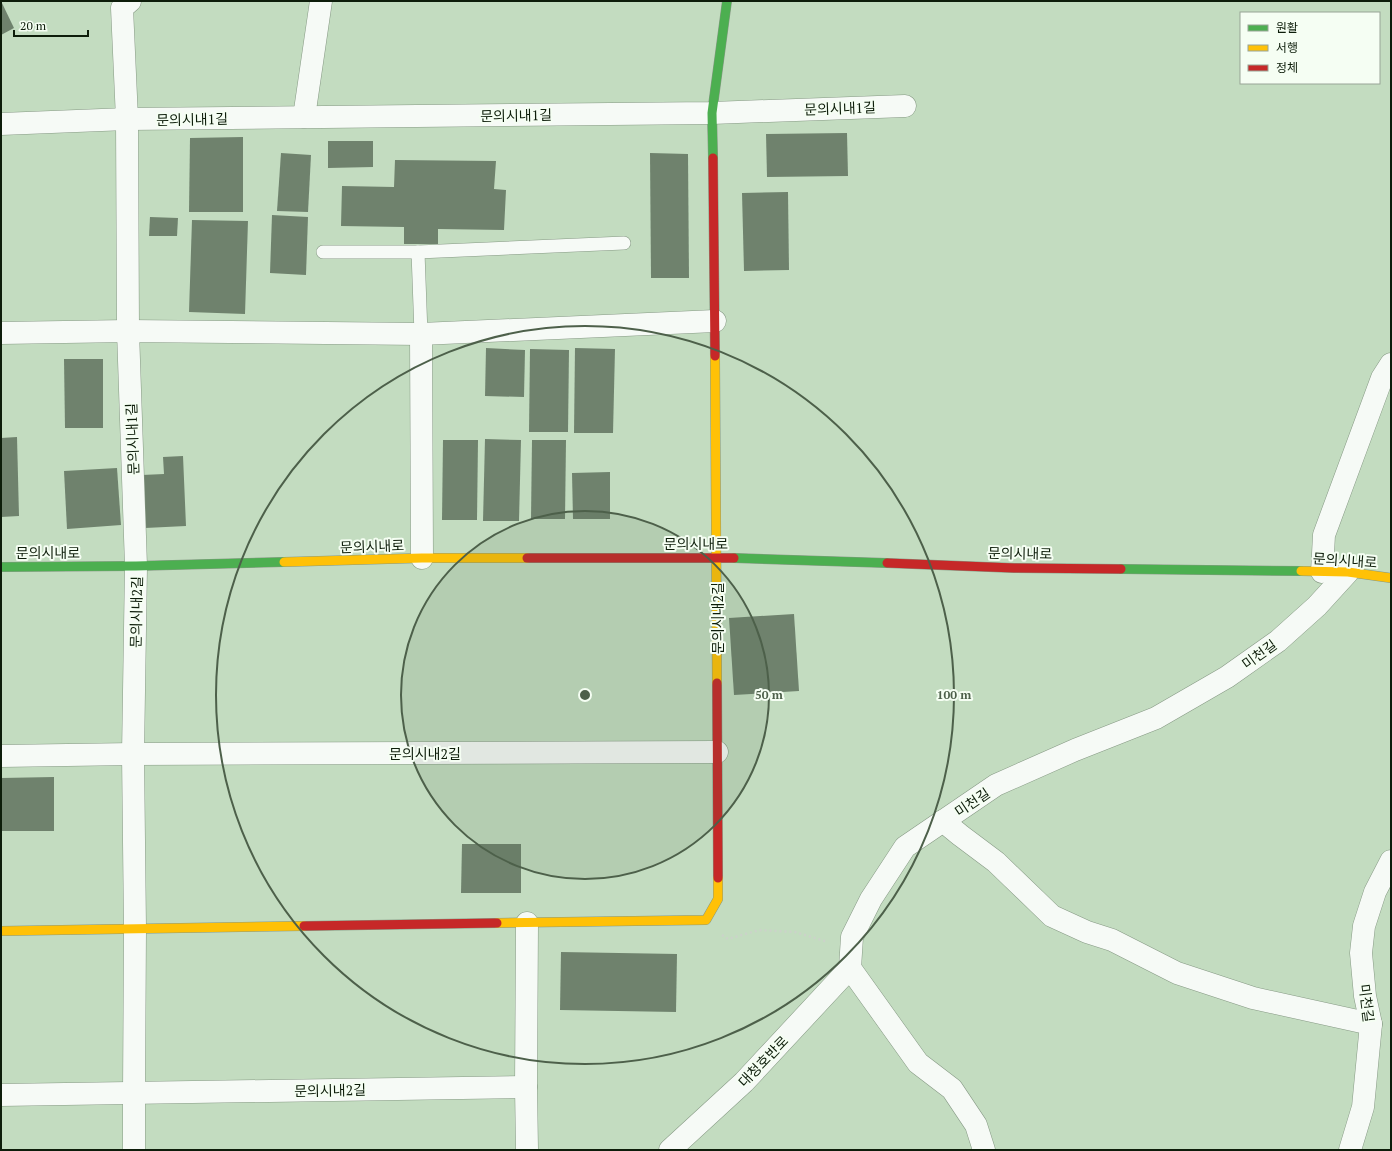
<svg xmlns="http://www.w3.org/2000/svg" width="1392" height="1151" viewBox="0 0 1392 1151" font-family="'PT Serif','Noto Sans KR',serif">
<rect width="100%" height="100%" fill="#c3dcc0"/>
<!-- building -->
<g fill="#6f826d">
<polygon points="1,1 14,28 1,35"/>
<polygon points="847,133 848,176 767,177 766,134"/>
<polygon points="243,137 243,212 189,212 190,138"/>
<polygon points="328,141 373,141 373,167 328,168"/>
<polygon points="281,153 311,155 308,212 277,211"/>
<polygon points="650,153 688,154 689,278 651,278"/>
<polygon points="395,160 496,161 494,189 506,190 504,230 438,229 438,244 404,244 404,227 341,226 342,186 394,187"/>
<polygon points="788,192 789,270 744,271 742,193"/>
<polygon points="272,215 308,217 306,275 270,273"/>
<polygon points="150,217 178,218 177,236 149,236"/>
<polygon points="192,220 248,221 245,314 189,312"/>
<polygon points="486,348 525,350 524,397 485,396"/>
<polygon points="575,348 615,349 613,433 574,433"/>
<polygon points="530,349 569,350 568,432 529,432"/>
<polygon points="64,359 103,359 103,428 65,428"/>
<polygon points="17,437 19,516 1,517 1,438"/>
<polygon points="485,439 521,440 519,521 483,521"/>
<polygon points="443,440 478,440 477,520 442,520"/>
<polygon points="532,440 566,440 565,519 531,519"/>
<polygon points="183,456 186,526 145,528 142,475 164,474 163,457"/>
<polygon points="117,468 121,525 67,529 64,471"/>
<polygon points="610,472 610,519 573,519 572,473"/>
<polygon points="794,614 799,691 734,695 729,618"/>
<polygon points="54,777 54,831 1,831 1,778"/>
<polygon points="462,844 521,844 521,893 461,893"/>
<polygon points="561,952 677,954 676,1012 560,1010"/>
</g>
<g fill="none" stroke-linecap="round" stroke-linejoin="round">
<defs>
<g id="lane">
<polyline points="323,252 418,252 624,243"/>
<polyline points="418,252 421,334"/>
</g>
<g id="street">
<polyline points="130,1 122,8 127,119 128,331 136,566 133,754 135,929 134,1093 134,1150"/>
<polyline points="304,117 321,1"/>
<polyline points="1,124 127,119 712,113 905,106"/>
<polyline points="1,333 128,331 421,334 715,321"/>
<polyline points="421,334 422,558"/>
<polyline points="1322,572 1324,535 1382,378 1391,364"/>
<polyline points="1,756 133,754 717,752"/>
<polyline points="943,821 960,835 996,862 1052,916 1087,932 1112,940 1177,973 1253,998 1371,1024"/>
<polyline points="1,1095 526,1087"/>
<polyline points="527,1150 526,1087 527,923"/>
<polyline points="670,1150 744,1082 850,968"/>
<polyline points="984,1150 976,1125 952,1089 918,1063 850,968 852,937 871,899 905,847 996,785 1075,750 1156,718 1227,677 1278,641 1317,606 1348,572"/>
<polyline points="1350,1150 1363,1107 1371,1024 1365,996 1361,953 1364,926 1375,892 1391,861"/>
</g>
<g id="fast">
<polyline points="713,158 712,113 727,1"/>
<polyline points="734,558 887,563"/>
<polyline points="1,567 136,566 284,562"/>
<polyline points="1121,569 1301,571"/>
</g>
<g id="slow">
<polyline points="715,356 717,683"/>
<polyline points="284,562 422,558 527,558"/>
<polyline points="1301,571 1348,572 1391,578"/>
<polyline points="497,923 706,920 718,899 718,878"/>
<polyline points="1,931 304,926"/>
</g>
<g id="jam">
<polyline points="713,158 715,356"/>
<polyline points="527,558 734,558"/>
<polyline points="887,563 1014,568 1121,569"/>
<polyline points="717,683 718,878"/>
<polyline points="304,926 497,923"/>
</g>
</defs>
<!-- lane casing -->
<use href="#lane" stroke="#869984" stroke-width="14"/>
<!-- street casing -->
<use href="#street" stroke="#869984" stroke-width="23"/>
<!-- fast casing -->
<use href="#fast" stroke="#869984" stroke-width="10"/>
<!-- slow casing -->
<use href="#slow" stroke="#869984" stroke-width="10"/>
<!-- jam casing -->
<use href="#jam" stroke="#869984" stroke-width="10"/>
<!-- path -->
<polyline stroke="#cbd3c9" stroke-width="2.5" stroke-dasharray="2 3" stroke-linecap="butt" points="722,935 728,939 759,930 795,932 825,941 827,941"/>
<!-- lane -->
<use href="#lane" stroke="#f6faf6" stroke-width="13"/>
<!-- street -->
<use href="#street" stroke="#f6faf6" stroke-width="22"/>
<!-- fast -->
<use href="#fast" stroke="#4caf50" stroke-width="9"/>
<!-- slow -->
<use href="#slow" stroke="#ffc107" stroke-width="9"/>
<!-- jam -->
<use href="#jam" stroke="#c62828" stroke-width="9"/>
</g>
<!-- distance rings -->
<circle cx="585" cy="695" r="184" fill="#4d604a" fill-opacity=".12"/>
<g fill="none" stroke="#4d604a" stroke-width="2">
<circle cx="585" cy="695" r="184"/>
<circle cx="585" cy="695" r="369"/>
</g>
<g text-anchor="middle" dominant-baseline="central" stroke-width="4" stroke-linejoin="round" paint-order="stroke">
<!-- street labels -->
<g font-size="14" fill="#0d1d0a" stroke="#f5fef3">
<text transform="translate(840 108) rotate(-2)">문의시내1길</text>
<text transform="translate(516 115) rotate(-1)">문의시내1길</text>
<text transform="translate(192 119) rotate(-1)">문의시내1길</text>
<text transform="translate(132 439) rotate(-92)">문의시내1길</text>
<text x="696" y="543">문의시내로</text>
<text transform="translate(372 546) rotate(-2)">문의시내로</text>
<text x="48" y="552">문의시내로</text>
<text transform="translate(1020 553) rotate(1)">문의시내로</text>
<text transform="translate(1345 560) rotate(4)">문의시내로</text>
<text transform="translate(136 612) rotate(-89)">문의시내2길</text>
<text transform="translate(717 618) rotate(-90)">문의시내2길</text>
<text transform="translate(1259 654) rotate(-36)">미천길</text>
<text x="425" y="753">문의시내2길</text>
<text transform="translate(972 802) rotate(-34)">미천길</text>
<text transform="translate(1367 1003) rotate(83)">미천길</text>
<text transform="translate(763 1061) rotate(-46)">대청호반로</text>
<text transform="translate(330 1090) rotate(-1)">문의시내2길</text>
</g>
</g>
<circle cx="585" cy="695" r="6" fill="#4d604a" stroke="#f5fef3" stroke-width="2"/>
<g font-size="12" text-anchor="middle" font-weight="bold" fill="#4d604a" stroke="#f5fef3" stroke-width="4" stroke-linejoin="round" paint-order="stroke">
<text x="769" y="699">50 m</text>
<text x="954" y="699">100 m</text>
</g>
<!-- border -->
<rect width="1392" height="1151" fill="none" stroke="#0d1d0a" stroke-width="4"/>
<!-- legend -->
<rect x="1240" y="12" width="140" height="72" fill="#f5fef3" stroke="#98a496"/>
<rect x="1248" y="25" width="20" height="6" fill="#4caf50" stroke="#98a496"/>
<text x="1276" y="32" font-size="12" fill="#0d1d0a">원활</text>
<rect x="1248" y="45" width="20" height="6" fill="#ffc107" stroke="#98a496"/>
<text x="1276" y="52" font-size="12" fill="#0d1d0a">서행</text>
<rect x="1248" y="65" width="20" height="6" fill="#c62828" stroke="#98a496"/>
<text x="1276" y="72" font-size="12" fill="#0d1d0a">정체</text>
<!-- scale -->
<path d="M14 30v6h74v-6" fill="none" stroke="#0d1d0a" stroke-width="2"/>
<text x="20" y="30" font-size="12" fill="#0d1d0a" stroke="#f5fef3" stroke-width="3" paint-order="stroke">20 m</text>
</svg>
